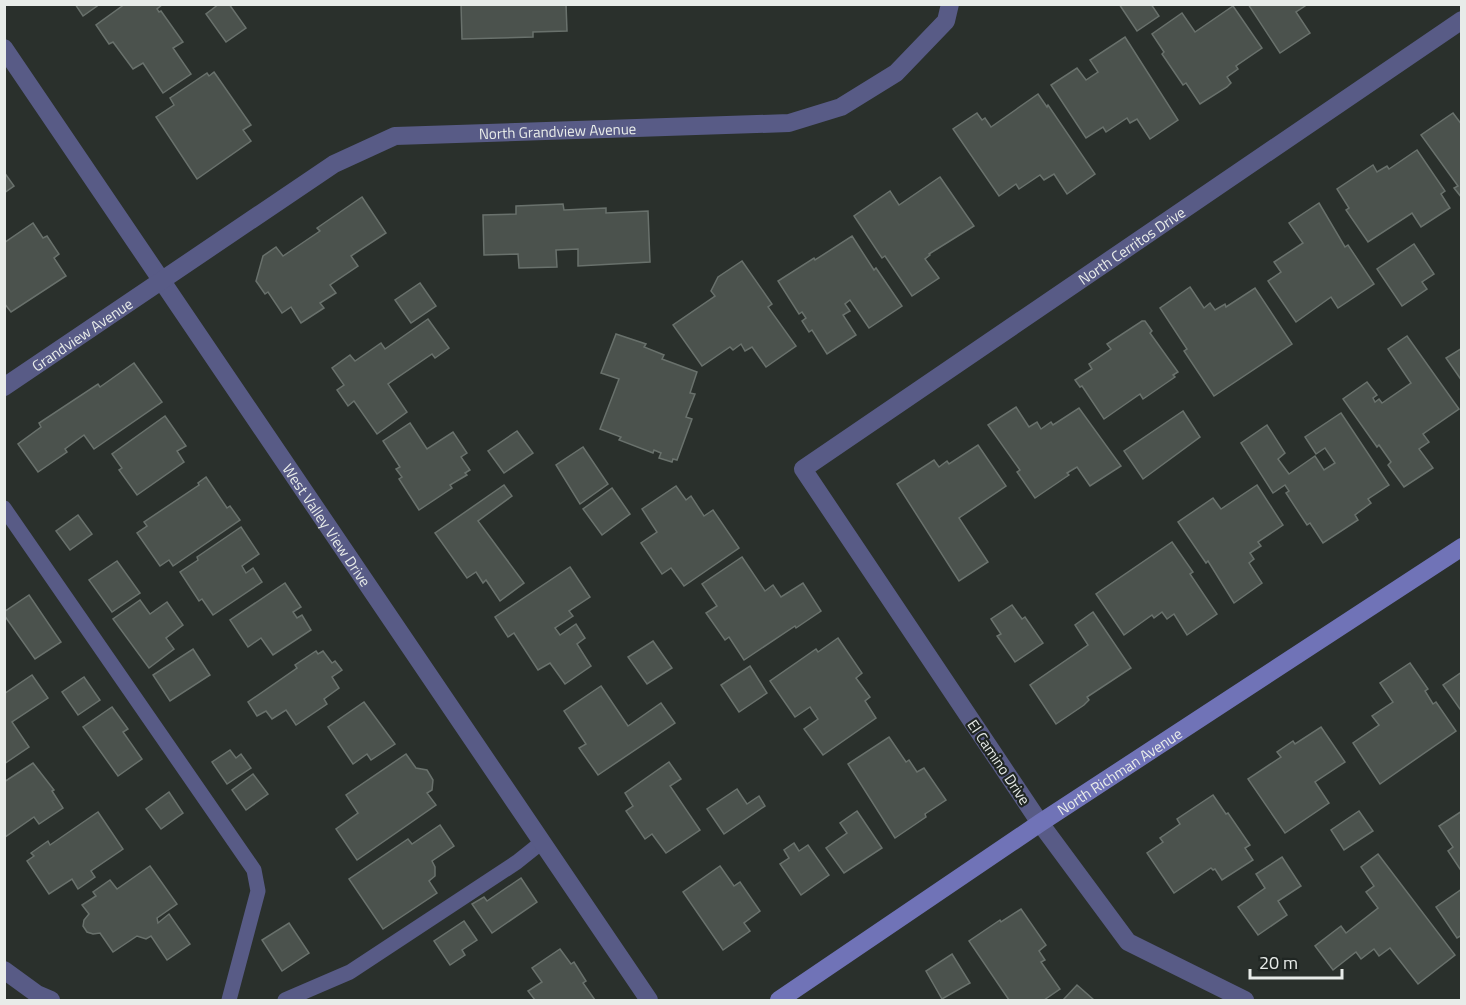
<svg xmlns="http://www.w3.org/2000/svg" width="1466" height="1005" viewBox="0 0 1466 1005" font-family="'Titillium Web',sans-serif">
<rect width="100%" height="100%" fill="#2a302c"/>
<!-- building -->
<g fill="#4b524d" stroke="#69716c" stroke-width="1.5">
<polygon points="75,4 100,4 83,16"/>
<polygon points="125,4 163,4 157,9 159,12 161,11 183,42 173,48 191,74 163,93 143,63 133,69 113,42 109,44 96,25"/>
<polygon points="219,4 229,4 246,28 226,42 206,14"/>
<polygon points="461,4 566,4 567,31 533,32 533,37 462,39"/>
<polygon points="1119,4 1151,4 1159,16 1137,31"/>
<polygon points="1248,4 1308,4 1296,12 1310,33 1280,53"/>
<polygon points="1233,6 1262,48 1236,66 1238,69 1227,77 1231,83 1227,87 1200,104 1186,83 1183,85 1162,54 1164,52 1152,34 1182,13 1195,32"/>
<polygon points="1125,37 1178,120 1150,139 1137,119 1130,123 1127,118 1106,132 1103,127 1086,138 1051,85 1077,68 1086,80 1098,72 1090,60"/>
<polygon points="214,72 251,125 243,130 251,141 197,179 156,117 174,105 170,98 207,73 209,76"/>
<polygon points="1038,94 1047,107 1048,105 1095,174 1067,194 1054,174 1044,180 1040,175 1019,189 1016,184 999,196 953,129 977,113 982,120 985,118 991,127"/>
<polygon points="1453,113 1462,125 1462,198 1454,188 1458,186 1421,135"/>
<polygon points="1417,150 1445,191 1441,194 1450,208 1421,227 1412,213 1368,242 1346,210 1349,208 1337,189 1373,165 1377,172 1387,166 1389,169"/>
<polygon points="4,172 14,186 4,193"/>
<polygon points="940,177 974,226 929,254 930,255 925,259 939,278 912,296 885,256 882,258 854,216 890,191 899,205"/>
<polygon points="362,197 386,233 351,256 358,266 330,285 336,293 320,303 324,308 301,323 291,307 282,313 268,292 265,294 256,281 263,256 276,247 283,256 320,231 317,228"/>
<polygon points="1319,203 1345,247 1348,245 1374,284 1338,308 1331,297 1296,322 1268,281 1281,272 1274,262 1303,243 1289,223"/>
<polygon points="563,204 564,210 606,208 606,213 648,211 650,262 578,266 578,249 556,250 557,267 519,268 518,254 484,255 483,215 516,214 516,206"/>
<polygon points="33,223 43,238 47,236 59,254 54,258 66,276 11,312 4,303 4,243"/>
<polygon points="852,236 874,270 876,268 902,306 869,328 850,300 845,304 850,311 843,315 856,335 827,354 812,330 809,332 802,321 806,318 802,312 799,314 778,281 814,258 815,260"/>
<polygon points="1414,244 1434,274 1422,282 1427,289 1402,306 1377,269"/>
<polygon points="742,261 772,304 768,307 796,346 766,367 752,347 745,351 741,344 733,350 730,347 702,366 673,325 715,296 711,291 718,277"/>
<polygon points="420,283 436,306 411,323 395,300"/>
<polygon points="1190,287 1204,308 1210,303 1215,310 1225,304 1226,307 1255,288 1292,344 1214,396 1184,351 1187,349 1160,308"/>
<polygon points="428,319 449,348 435,358 432,354 388,384 407,412 377,434 354,401 348,406 337,390 344,385 332,368 350,355 355,361 381,343 385,349"/>
<polygon points="1142,321 1145,321 1152,331 1150,333 1178,372 1173,375 1175,377 1143,399 1140,394 1104,419 1082,386 1080,387 1075,380 1092,369 1089,364 1111,349 1107,344"/>
<polygon points="616,334 646,344 644,347 664,355 662,359 697,372 690,393 695,394 686,417 692,419 677,460 673,459 672,462 659,458 661,453 654,450 653,453 619,440 621,437 600,429 619,379 601,373"/>
<polygon points="1407,336 1459,409 1423,434 1429,442 1419,449 1433,468 1404,487 1388,465 1391,462 1379,445 1377,447 1343,399 1367,382 1377,395 1373,398 1375,402 1379,399 1382,403 1411,383 1388,349"/>
<polygon points="1462,348 1462,381 1446,358"/>
<polygon points="134,363 162,402 94,449 84,435 65,449 67,452 38,472 18,444 41,427 39,423 98,384 100,387"/>
<polygon points="1016,407 1029,427 1037,422 1041,429 1051,422 1053,425 1079,408 1121,466 1090,486 1077,467 1067,473 1069,475 1035,498 1017,472 1020,470 988,425"/>
<polygon points="1183,411 1200,437 1143,479 1124,451"/>
<polygon points="1341,413 1389,485 1368,499 1371,503 1355,515 1358,520 1323,543 1310,523 1307,525 1286,493 1289,491 1285,485 1273,493 1241,443 1267,425 1285,453 1278,459 1289,474 1315,456 1324,470 1335,463 1325,448 1316,454 1305,437"/>
<polygon points="165,416 186,446 177,451 184,462 137,495 119,470 122,468 112,454"/>
<polygon points="410,423 427,449 453,432 467,453 461,457 470,470 465,473 467,475 450,485 452,488 419,510 399,479 402,477 396,469 400,467 383,441"/>
<polygon points="517,431 533,453 504,473 488,451"/>
<polygon points="978,445 1006,486 959,518 988,562 959,581 897,484 934,460 939,467 947,461 949,464"/>
<polygon points="583,447 608,484 580,504 556,465"/>
<polygon points="206,477 227,508 230,506 240,520 173,566 169,560 160,566 137,533 147,526 144,522 199,485 198,483"/>
<polygon points="504,485 512,496 478,521 524,583 500,601 486,580 483,583 476,572 467,578 435,533"/>
<polygon points="1257,485 1283,525 1258,542 1261,546 1250,553 1254,559 1249,563 1262,583 1234,603 1208,561 1206,563 1178,522 1213,498 1221,509"/>
<polygon points="676,486 686,500 691,496 704,516 713,510 739,548 684,586 671,568 662,574 641,543 657,532 642,509"/>
<polygon points="612,488 630,514 602,535 583,509"/>
<polygon points="78,515 92,534 70,550 56,531"/>
<polygon points="241,527 259,554 242,566 246,573 253,568 262,582 213,615 202,599 199,601 180,572 198,560 197,557"/>
<polygon points="1172,542 1193,572 1190,574 1217,614 1187,635 1174,614 1167,619 1162,612 1154,618 1152,615 1124,635 1096,594"/>
<polygon points="742,557 765,591 773,585 781,597 803,583 821,611 796,628 795,626 744,660 729,637 725,640 706,613 717,606 702,584"/>
<polygon points="117,561 140,593 112,612 89,580"/>
<polygon points="570,567 590,597 569,611 573,616 555,628 560,635 576,624 585,638 577,644 591,666 565,684 550,663 538,670 514,633 508,637 495,617"/>
<polygon points="285,583 301,607 293,612 297,618 302,615 311,630 273,655 261,638 248,647 230,620"/>
<polygon points="29,595 61,642 35,659 4,615 4,612"/>
<polygon points="140,600 150,614 167,602 183,625 166,638 174,649 149,668 113,619"/>
<polygon points="1012,605 1022,619 1025,617 1043,643 1015,662 997,636 1001,634 991,619"/>
<polygon points="1093,612 1131,668 1087,697 1089,700 1084,705 1056,724 1030,685 1088,645 1075,625"/>
<polygon points="838,638 862,673 856,678 870,697 865,701 876,718 823,755 804,729 818,719 810,707 795,717 770,681 816,649 818,652"/>
<polygon points="653,641 672,668 647,684 628,657"/>
<polygon points="193,649 210,675 170,701 153,675"/>
<polygon points="316,651 318,654 323,651 332,663 335,661 342,670 332,677 339,688 324,699 327,704 296,725 286,710 272,719 266,711 257,716 248,702 297,668 295,665"/>
<polygon points="1410,663 1428,689 1425,691 1433,704 1436,702 1456,731 1380,784 1353,743 1379,725 1372,716 1393,702 1380,683"/>
<polygon points="750,666 767,693 739,712 721,685"/>
<polygon points="1462,672 1462,712 1443,685"/>
<polygon points="32,675 48,698 12,722 29,747 4,764 4,694"/>
<polygon points="84,677 100,700 78,715 62,692"/>
<polygon points="601,686 628,726 661,703 675,723 598,775 579,748 586,744 564,711"/>
<polygon points="364,702 395,744 371,760 367,754 353,764 328,727"/>
<polygon points="112,707 128,729 123,732 142,759 118,776 83,727"/>
<polygon points="1321,727 1345,762 1315,782 1329,803 1285,833 1248,779 1281,757 1277,752 1293,741 1295,744"/>
<polygon points="889,737 906,762 909,760 917,772 924,768 946,800 925,814 926,817 895,838 848,764"/>
<polygon points="230,750 236,758 241,754 251,768 227,784 212,762"/>
<polygon points="406,754 416,768 427,770 433,780 432,790 427,793 436,805 357,860 336,829 358,813 346,795"/>
<polygon points="669,762 681,779 670,786 700,830 666,853 652,834 645,839 626,811 633,806 625,793"/>
<polygon points="33,763 54,790 52,791 63,808 39,824 34,817 5,837 4,782"/>
<polygon points="253,774 268,794 246,810 232,790"/>
<polygon points="737,789 747,804 759,796 765,806 724,834 707,809"/>
<polygon points="169,792 183,813 161,829 146,809"/>
<polygon points="1213,795 1226,814 1228,813 1250,845 1245,848 1253,860 1222,880 1215,869 1213,870 1211,868 1174,893 1147,853 1163,842 1160,838 1180,824 1177,819"/>
<polygon points="857,811 882,848 844,873 826,848 847,833 840,823"/>
<polygon points="1359,811 1373,831 1344,850 1331,830"/>
<polygon points="1462,811 1462,872 1448,851 1453,847 1439,826"/>
<polygon points="98,812 123,849 91,871 95,877 78,889 72,879 49,894 27,861 34,856 31,853 48,841 50,845"/>
<polygon points="440,825 454,846 432,861 435,867 435,876 429,881 437,893 383,929 349,879 408,839 412,844"/>
<polygon points="794,843 799,851 808,845 829,875 801,895 780,864 789,858 784,850"/>
<polygon points="1378,854 1455,955 1418,984 1390,948 1379,956 1374,949 1361,959 1356,952 1333,970 1315,946 1341,926 1346,933 1378,908 1366,892 1374,886 1361,867"/>
<polygon points="1282,857 1301,886 1278,901 1287,915 1258,935 1238,907 1265,888 1256,874"/>
<polygon points="150,866 177,904 157,918 158,923 169,914 190,944 167,960 151,936 146,939 137,936 113,952 100,933 93,934 87,932 83,926 84,920 89,914 82,905 96,896 93,892 110,880 117,889"/>
<polygon points="720,866 734,886 740,882 760,911 744,923 750,931 723,950 683,892"/>
<polygon points="521,878 537,902 492,933 472,904 484,897 487,901"/>
<polygon points="1462,889 1462,935 1457,938 1436,907"/>
<polygon points="1021,909 1046,945 1039,951 1045,960 1041,962 1060,989 1044,1000 1009,1000 969,941 1000,920 1001,922"/>
<polygon points="464,921 477,940 462,950 465,955 450,965 434,941"/>
<polygon points="289,923 309,953 282,971 262,940"/>
<polygon points="560,949 571,964 574,962 586,981 583,983 595,1000 535,1000 528,991 542,982 532,968"/>
<polygon points="952,954 970,983 942,999 926,971"/>
<polygon points="1077,985 1094,1000 1063,1000"/>
</g>
<g fill="none" stroke-linecap="round" stroke-linejoin="round">
<!-- lane -->
<g stroke="#585b86" stroke-width="15">
<polyline points="4,508 254,870 258,891 229,1000"/>
<polyline points="285,1000 350,972 517,862 542,842"/>
</g>
<!-- street -->
<g stroke="#585b86" stroke-width="18">
<path id="s1" d="M4,48L649,1000"/>
<path id="s2" d="M4,387L334,164L395,136L789,123L841,107L896,73L946,21L950,4"/>
<polyline points="4,970 37,994 51,1000"/>
<path id="s3" d="M1245,1000L1128,942L1040,823L803,469L1462,20"/>
</g>
<!-- secondary -->
<path stroke="#7073b7" stroke-width="18" id="s4" d="M779,1000L1040,823L1462,547"/>
</g>
<g text-anchor="middle" dominant-baseline="central" stroke-width="4.5" stroke-linejoin="round" paint-order="stroke">
<!-- street labels -->
<g font-size="15" fill="#e8ece9" stroke="#202623">
<text stroke="none"><textPath href="#s2" startOffset="628">North Grandview Avenue</textPath></text>
<text stroke="none"><textPath href="#s3" startOffset="1102">North Cerritos Drive</textPath></text>
<text stroke="none"><textPath href="#s2" startOffset="94">Grandview Avenue</textPath></text>
<text stroke="none"><textPath href="#s1" startOffset="576">West Valley View Drive</textPath></text>
<text transform="translate(999 762) rotate(56)">El Camino Drive</text>
<text stroke="none"><textPath href="#s4" startOffset="410">North Richman Avenue</textPath></text>
</g>
</g>
<!-- border -->
<rect width="1466" height="1005" fill="none" stroke="#e8ece9" stroke-width="12"/>
<!-- scale -->
<path d="M1250 969v9h92v-9" fill="none" stroke="#e8ece9" stroke-width="3"/>
<text x="1259" y="969" font-size="18" fill="#e8ece9" stroke="#202623" stroke-width="4.5" paint-order="stroke">20 m</text>
</svg>
